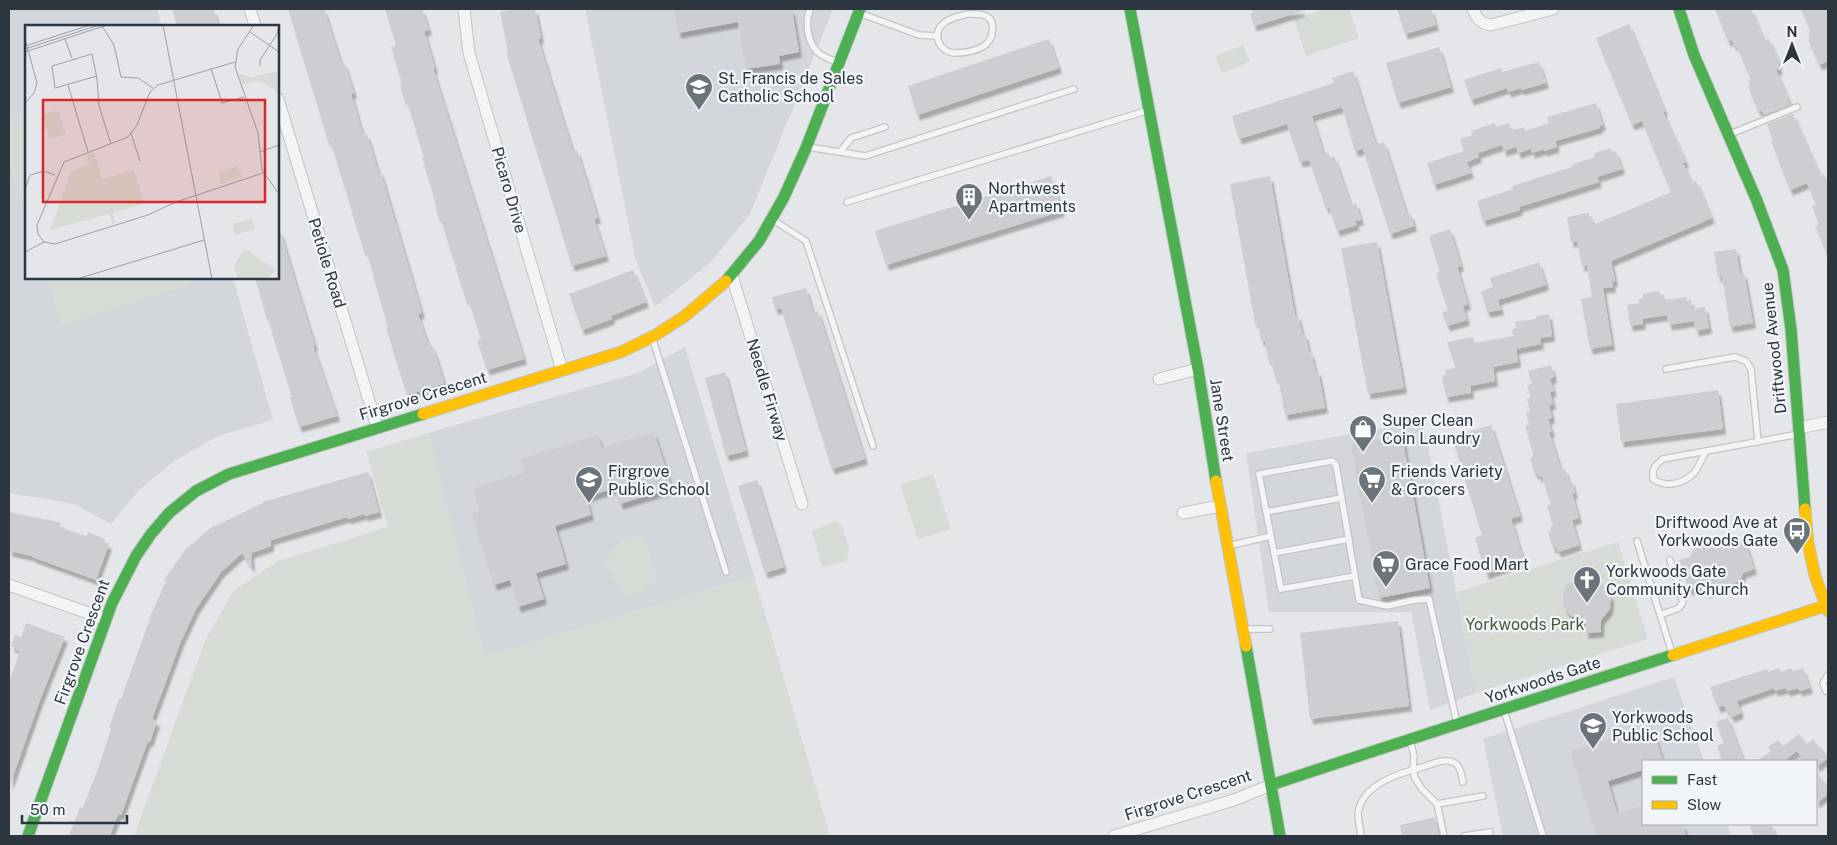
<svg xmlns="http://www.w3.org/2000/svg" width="1837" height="845" viewBox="0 0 1837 845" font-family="'Public Sans',sans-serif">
<defs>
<filter id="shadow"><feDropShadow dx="3" dy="5.5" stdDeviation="1" flood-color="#0004"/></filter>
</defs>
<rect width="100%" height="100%" fill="#e4e6e9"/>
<!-- built -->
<g fill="#d3d6db">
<polygon points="9,9 157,9 162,26 26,26 26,278 233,278 273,420 218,436 174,461 140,489 111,524 74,504 9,493"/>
<polygon points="585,9 833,9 750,214 710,263 655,307 636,260"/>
<polygon points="685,347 754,576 485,656 428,433 638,373"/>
<polygon points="1423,421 1476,693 1430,710 1411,612 1269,612 1246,453"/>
<polygon points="1674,677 1704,761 1643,761 1643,824 1727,824 1731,836 1503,836 1483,739"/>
</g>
<!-- green -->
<g fill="#d6dcd5">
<polygon points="1326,9 1349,9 1359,38 1306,56 1294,19"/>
<polygon points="1243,45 1250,62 1222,73 1215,56"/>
<polygon points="26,111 26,217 9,163 9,117"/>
<polygon points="46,278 190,278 192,284 61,326"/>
<polygon points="428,433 485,655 754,576 830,836 134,836 205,641 233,591 278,561 388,527 366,452"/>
<polygon points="933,474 951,529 918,539 900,485"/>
<polygon points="835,521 841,524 849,548 847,561 822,567 812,531"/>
<polygon points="643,534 658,580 638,593 625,597 603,562 622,539"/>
<polygon points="1618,542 1648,639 1476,693 1457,592"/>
</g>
<!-- building -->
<g fill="#cdced1" filter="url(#shadow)">
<polygon points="172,9 213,9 219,26 177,26"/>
<polygon points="288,9 324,9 341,63 344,62 354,93 351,94 363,135 367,134 378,171 380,170 422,313 418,314 428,344 430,342 436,356 444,383 407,395 386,328 388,328 366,250 364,251 330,140 328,141"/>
<polygon points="385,9 422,9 429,30 424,31 435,68 433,69 524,359 487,370 477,340 481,339 468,299 466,300 440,217 438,217 433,194 422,157 424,157 406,99 404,100 400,85 402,84 391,47 396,45"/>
<polygon points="516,9 535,9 541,38 538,39 550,78 573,152 577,150 598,218 594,219 606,256 572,266 506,52 508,51 500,12"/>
<polygon points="674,9 792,9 799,52 779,56 780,64 746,69 738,22 678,33"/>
<polygon points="1252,9 1302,9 1302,11 1254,26 1250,14 1253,13"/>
<polygon points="1397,9 1431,9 1436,25 1405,34"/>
<polygon points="1715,9 1751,9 1761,33 1766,40 1769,39 1779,63 1778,64 1780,69 1776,70 1789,100 1788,100 1790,105 1764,115 1761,110 1758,111 1748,87 1750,86 1748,81 1751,80 1736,45 1734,46 1732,40 1728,41"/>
<polygon points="1801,9 1828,9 1828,61 1819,65 1808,40 1810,39 1808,34 1811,33"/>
<polygon points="1629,24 1665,111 1663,112 1686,162 1683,163 1692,183 1696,181 1712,218 1611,261 1615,281 1612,282 1613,287 1603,288 1612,345 1590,349 1581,299 1592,297 1587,265 1582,266 1577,241 1571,242 1567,217 1589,213 1589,217 1591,216 1593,225 1671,192 1642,121 1632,125 1596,38"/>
<polygon points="1049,39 1059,68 917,115 908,86"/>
<polygon points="1439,47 1451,87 1398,103 1386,63"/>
<polygon points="1539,62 1546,83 1521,90 1521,88 1508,92 1507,88 1471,100 1464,80 1501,68 1502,72"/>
<polygon points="1353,71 1376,145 1384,142 1407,215 1411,214 1414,226 1390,234 1363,149 1355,151 1342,107 1312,116 1324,155 1328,153 1330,158 1334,156 1351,205 1356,203 1361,220 1355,221 1357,225 1337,231 1329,207 1326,208 1309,160 1300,162 1287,124 1239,139 1232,116 1334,83 1332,78"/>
<polygon points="1596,103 1603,125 1599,126 1600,128 1555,141 1557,147 1544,151 1544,149 1532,153 1531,149 1518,153 1516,147 1504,151 1502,145 1478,153 1479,157 1467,162 1471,173 1434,185 1427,163 1464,151 1460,139 1472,135 1471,131 1495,123 1496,127 1509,123 1511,131 1524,127 1525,131 1549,123 1547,117"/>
<polygon points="1793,114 1820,175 1824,174 1826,179 1828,178 1828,258 1815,225 1819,224 1812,206 1816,204 1807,183 1790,190 1771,141 1773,140 1767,124"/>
<polygon points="1611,148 1612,152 1616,151 1622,169 1597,177 1599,182 1519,207 1520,210 1483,221 1477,201 1513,189 1512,186 1572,167 1571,165 1595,157 1594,153"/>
<polygon points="1051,176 1062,211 886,265 875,231"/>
<polygon points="1270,176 1295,316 1298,315 1302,334 1305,334 1309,352 1311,352 1315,371 1318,370 1325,408 1285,415 1278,377 1275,378 1271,359 1268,360 1265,341 1261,341 1258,322 1255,323 1230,184"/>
<polygon points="1450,229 1461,266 1457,267 1468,304 1463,306 1467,320 1447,326 1442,312 1448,311 1436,273 1440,272 1429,236"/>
<polygon points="278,231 280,231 315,346 313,346 337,416 299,427 290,397 292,397 268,319 267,319 255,278 278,278"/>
<polygon points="1377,242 1404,388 1368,394 1341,248"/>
<polygon points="1736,249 1740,274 1744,273 1753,323 1730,327 1722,276 1718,277 1714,252"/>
<polygon points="1539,262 1546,285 1498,300 1501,310 1487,312 1481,292 1493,287 1490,278"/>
<polygon points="633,270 646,302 611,316 612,319 582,330 569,294"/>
<polygon points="806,288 813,313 818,311 865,459 832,469 781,308 775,309 772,297"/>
<polygon points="1659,291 1660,295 1664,294 1665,300 1686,297 1687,301 1691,300 1692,309 1705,307 1709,328 1696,331 1694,321 1669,325 1667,315 1642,319 1643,324 1630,326 1627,305 1639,303 1639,299 1643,298 1643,294"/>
<polygon points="1549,314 1552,336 1540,338 1541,344 1516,349 1518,362 1493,367 1495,381 1470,386 1471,393 1446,397 1442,376 1446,375 1445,370 1456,368 1447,342 1473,337 1475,343 1513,336 1512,329 1516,328 1515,322 1536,319 1536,316"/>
<polygon points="1551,365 1554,377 1550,379 1554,391 1550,392 1553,404 1549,405 1552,418 1548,419 1552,432 1549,432 1561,470 1565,469 1569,481 1571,480 1575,493 1572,494 1579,518 1572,520 1579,545 1558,552 1556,547 1553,548 1548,532 1551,531 1550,527 1553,526 1547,506 1551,505 1542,476 1539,477 1538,473 1535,474 1530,458 1533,456 1533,452 1525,426 1529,425 1526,412 1530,411 1527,399 1531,397 1527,385 1532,384 1528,371"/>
<polygon points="725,372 746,451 726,456 705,378"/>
<polygon points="1718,390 1723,429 1621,442 1616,404"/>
<polygon points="1491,425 1520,516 1511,519 1524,561 1486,574 1475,538 1482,535 1452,437"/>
<polygon points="654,432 672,488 620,504 615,488 586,497 591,515 555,526 566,564 536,573 544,599 518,607 510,580 494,585 472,513 480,511 473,488 525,472 521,459 598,435 602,448"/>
<polygon points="1402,435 1430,588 1379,598 1351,444"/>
<polygon points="368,472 379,512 365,516 364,514 348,519 347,517 271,540 271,546 251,553 252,568 242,553 221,572 196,609 181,641 152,719 157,721 150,742 148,741 121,815 118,814 110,836 69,836 80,807 83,808 99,766 111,729 109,728 119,699 121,699 150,619 149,619 166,581 164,580 185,550 214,525 215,526 263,503 263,502"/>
<polygon points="757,480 784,567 765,573 738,486"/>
<polygon points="9,512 47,520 47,519 61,523 59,527 80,534 87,536 88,532 105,539 104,542 109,544 96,580 32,557 32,556 9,551"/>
<polygon points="1726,538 1733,543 1745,540 1754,569 1743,573 1740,581 1727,585 1727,587 1706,592 1699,587 1689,590 1679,560 1690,557 1693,549"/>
<polygon points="1583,577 1601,582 1611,597 1610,609 1601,620 1601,632 1585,633 1586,624 1570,615 1564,608 1563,591 1567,584"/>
<polygon points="1398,621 1409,706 1310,719 1300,633"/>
<polygon points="26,623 65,637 40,700 10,785 9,682 20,651 16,650 17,648 11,646 15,635 21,637"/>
<polygon points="1779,668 1781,672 1791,668 1793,671 1803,668 1810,688 1800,691 1798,688 1787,691 1786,688 1775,691 1774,688 1737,701 1741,713 1732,717 1723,705 1718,708 1710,687 1767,669 1768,672"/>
<polygon points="1728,718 1734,735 1744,761 1722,761 1717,746 1724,743 1716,722"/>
<polygon points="1652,726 1663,761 1643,761 1643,770 1608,781 1617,813 1643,806 1643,824 1683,824 1686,836 1597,836 1570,751"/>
<polygon points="1799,734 1807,744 1813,739 1820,748 1821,747 1828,758 1816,767 1816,761 1804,761 1797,751 1784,761 1757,761 1771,751 1768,747 1778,740 1783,746"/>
<polygon points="1816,771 1828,787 1828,794 1816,803"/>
<polygon points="1435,817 1439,836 1402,836 1400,825"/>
<polygon points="1749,824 1771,824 1776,836 1754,836"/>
</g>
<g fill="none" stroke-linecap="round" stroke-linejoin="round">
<defs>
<g id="lane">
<path d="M810,9C805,23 807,44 820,54C825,58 833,60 838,63"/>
<polyline points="859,13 919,35 938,36"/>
<path d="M967,14C973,14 979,13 986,16C997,22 993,40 984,46C976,51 963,53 954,53C941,52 931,36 942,25C948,18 958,17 967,14Z"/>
<polyline points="1730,134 1797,107"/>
<polyline points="808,147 865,156 1074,89"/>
<polyline points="840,152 851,138 885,127"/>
<polyline points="847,202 1149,110"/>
<polyline points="773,220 806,241 873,446"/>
<polyline points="652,337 726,572"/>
<polyline points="1666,369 1735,357 1746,361 1751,369 1758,442"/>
<path d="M1706,451C1702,458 1699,467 1694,473C1683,484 1666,488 1653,479V471L1656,465L1663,459L1799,434"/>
<polyline points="1266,512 1341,498"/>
<polyline points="1637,541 1672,653"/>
<polyline points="1228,546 1271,536"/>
<polyline points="1274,553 1349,539"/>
<polyline points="1355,576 1281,589 1259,474 1332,461 1336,465 1359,600 1387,606 1415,600 1429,599 1457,723"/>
<polyline points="1660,615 1679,608 1683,602 1670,560"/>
<polyline points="1243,629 1270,629"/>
<polyline points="1826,691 1823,683 1828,675"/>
<polyline points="1504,710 1543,836"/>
<polyline points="1410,740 1414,756 1413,770 1415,778 1422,789 1437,804 1483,796"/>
<polyline points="1437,804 1444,836"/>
<path d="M1361,836C1360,829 1358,820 1358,813C1362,784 1400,773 1423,767C1432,764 1445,758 1453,762C1461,765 1461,775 1463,782"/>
<polyline points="1464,836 1490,832"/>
</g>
<g id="street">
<polyline points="250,9 255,26"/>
<polyline points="464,9 469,53 562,370"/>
<path d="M1473,9C1477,19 1480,23 1491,25L1553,9"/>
<polyline points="278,99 377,427"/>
<polyline points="732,276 802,504"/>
<polyline points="1159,379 1198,369"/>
<polyline points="1799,428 1828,422"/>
<polyline points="1183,513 1220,506"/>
<polyline points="9,585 105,619"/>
<polyline points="1114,836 1234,800 1271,785"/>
</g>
<g id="fast">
<polyline points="1130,9 1198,369 1216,481"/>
<polyline points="1679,9 1694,55 1757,201 1783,270 1791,329 1805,509"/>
<polyline points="726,281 759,241 784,197 806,148 860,9"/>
<polyline points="1246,646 1280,836"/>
<path d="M1271,785C1405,740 1539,698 1673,655"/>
<polyline points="28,836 112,603 136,556 151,534 169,513 196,491 229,474 423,414"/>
</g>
<g id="slow">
<polyline points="423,414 621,352 654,336 685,316 726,281"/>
<polyline points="1216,481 1246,646"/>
<polyline points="1805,509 1808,543 1815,576 1828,611"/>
<polyline points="1673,655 1825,606"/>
</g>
</defs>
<!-- lane casing -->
<use href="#lane" stroke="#c2c4c7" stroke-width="8"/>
<!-- street casing -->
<use href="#street" stroke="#c2c4c7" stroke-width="13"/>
<!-- fast casing -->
<use href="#fast" stroke="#c2c4c7" stroke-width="13"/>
<!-- slow casing -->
<use href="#slow" stroke="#c2c4c7" stroke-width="13"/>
<!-- lane -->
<use href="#lane" stroke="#f3f4f5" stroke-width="5.5"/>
<!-- street -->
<use href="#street" stroke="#f3f4f5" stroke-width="11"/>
<!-- fast -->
<use href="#fast" stroke="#4caf50" stroke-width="11"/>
<!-- slow -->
<use href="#slow" stroke="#ffc107" stroke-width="11"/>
</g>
<!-- icons -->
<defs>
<symbol id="school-pin" viewBox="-11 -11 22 30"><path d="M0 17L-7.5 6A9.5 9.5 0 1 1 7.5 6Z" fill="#6c747b" stroke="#f2f5f7"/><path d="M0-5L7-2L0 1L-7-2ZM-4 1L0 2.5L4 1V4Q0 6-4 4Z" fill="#fff"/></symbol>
<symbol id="building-pin" viewBox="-11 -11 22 30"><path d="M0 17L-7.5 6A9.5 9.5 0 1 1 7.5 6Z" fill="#6c747b" stroke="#f2f5f7"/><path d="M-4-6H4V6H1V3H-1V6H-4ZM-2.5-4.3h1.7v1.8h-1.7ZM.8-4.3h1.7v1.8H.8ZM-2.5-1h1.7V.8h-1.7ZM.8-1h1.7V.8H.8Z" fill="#fff"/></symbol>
<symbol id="shop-pin" viewBox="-11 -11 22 30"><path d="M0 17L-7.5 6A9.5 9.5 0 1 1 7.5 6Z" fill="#6c747b" stroke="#f2f5f7"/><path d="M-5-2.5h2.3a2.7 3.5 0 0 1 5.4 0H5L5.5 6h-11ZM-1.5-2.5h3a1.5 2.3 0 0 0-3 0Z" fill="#fff"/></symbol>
<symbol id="supermarket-pin" viewBox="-11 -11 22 30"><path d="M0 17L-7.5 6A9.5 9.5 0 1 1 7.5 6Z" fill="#6c747b" stroke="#f2f5f7"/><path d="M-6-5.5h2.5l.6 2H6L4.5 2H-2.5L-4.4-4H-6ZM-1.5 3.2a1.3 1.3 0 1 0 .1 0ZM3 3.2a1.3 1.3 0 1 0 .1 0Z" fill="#fff"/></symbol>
<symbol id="bus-pin" viewBox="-11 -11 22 30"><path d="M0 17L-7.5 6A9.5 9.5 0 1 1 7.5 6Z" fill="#6c747b" stroke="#f2f5f7"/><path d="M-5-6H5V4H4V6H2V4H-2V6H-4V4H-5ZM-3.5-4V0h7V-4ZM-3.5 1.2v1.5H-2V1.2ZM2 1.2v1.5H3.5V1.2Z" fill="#fff"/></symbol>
<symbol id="church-pin" viewBox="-11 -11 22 30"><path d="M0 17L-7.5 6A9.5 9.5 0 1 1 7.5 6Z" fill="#6c747b" stroke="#f2f5f7"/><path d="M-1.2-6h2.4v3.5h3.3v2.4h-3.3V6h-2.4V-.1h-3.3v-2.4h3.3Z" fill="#fff"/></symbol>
</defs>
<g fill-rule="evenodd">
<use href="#school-pin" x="683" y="71" width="32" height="43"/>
<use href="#building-pin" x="953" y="181" width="32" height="43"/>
<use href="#shop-pin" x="1347" y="413" width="32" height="43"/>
<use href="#school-pin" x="573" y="464" width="32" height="43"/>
<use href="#supermarket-pin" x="1356" y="464" width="32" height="43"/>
<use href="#bus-pin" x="1781" y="515" width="32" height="43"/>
<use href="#supermarket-pin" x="1370" y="548" width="32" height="43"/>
<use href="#church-pin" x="1571" y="564" width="32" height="43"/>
<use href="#school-pin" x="1577" y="710" width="32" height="43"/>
</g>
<g text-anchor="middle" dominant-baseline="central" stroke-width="4.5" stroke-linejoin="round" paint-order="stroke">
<!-- poi labels -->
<g font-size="16" fill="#2c3640" stroke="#f2f5f7" text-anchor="start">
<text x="718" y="78">St. Francis de Sales<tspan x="718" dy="18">Catholic School</tspan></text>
<text x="988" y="188">Northwest<tspan x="988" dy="18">Apartments</tspan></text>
<text x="1382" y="420">Super Clean<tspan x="1382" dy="18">Coin Laundry</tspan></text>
<text x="608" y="471">Firgrove<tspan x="608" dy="18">Public School</tspan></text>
<text x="1391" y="471">Friends Variety<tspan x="1391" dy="18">&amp; Grocers</tspan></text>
<text x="1778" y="522" text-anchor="end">Driftwood Ave at<tspan x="1778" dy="18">Yorkwoods Gate</tspan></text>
<text x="1405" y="564">Grace Food Mart</text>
<text x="1606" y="571">Yorkwoods Gate<tspan x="1606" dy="18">Community Church</tspan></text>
<text x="1612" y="717">Yorkwoods<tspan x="1612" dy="18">Public School</tspan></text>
</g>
<!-- street labels -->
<g font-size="16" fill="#2c3640" stroke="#f2f5f7">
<text transform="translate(509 190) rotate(74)">Picaro Drive</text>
<text transform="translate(327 263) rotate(73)">Petiole Road</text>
<text transform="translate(1774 348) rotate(-96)">Driftwood Avenue</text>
<text transform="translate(767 390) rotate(73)">Needle Firway</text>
<text transform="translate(423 396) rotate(-17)">Firgrove Crescent</text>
<text transform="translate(1222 420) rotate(81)">Jane Street</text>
<text transform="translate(82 642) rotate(-70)">Firgrove Crescent</text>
<text transform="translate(1543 680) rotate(-18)">Yorkwoods Gate</text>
<text transform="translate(1188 795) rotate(-18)">Firgrove Crescent</text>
</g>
<!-- park labels -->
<g font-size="16" fill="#445b3b" stroke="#f2f5f7">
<text x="1525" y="624">Yorkwoods Park</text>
</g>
</g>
<!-- overview -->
<g transform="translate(25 25)">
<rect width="254" height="254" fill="#e4e6e9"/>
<path d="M254,46V73L250,65L240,59L231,56L217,60L214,49L227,52ZM33,85L41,109L25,114L17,90ZM69,127L77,154L109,145L119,179L88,188L90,198L88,199L84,189L25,205L46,147L64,139L62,130ZM213,141L217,152L196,159L194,147ZM227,194L230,204L210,210L207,199ZM219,223L251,245L241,254H213L209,241Z" fill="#d6dcd5"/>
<path fill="none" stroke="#9aa0a5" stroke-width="1" d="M138,0L187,254M229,0L213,24L210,42L233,108L237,145L254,169M77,1L89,20L96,52L113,53L128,63M225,7L254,27M0,14L12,58L9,68L0,78M40,14L47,33M0,21L65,0M0,24L74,0M0,27L82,0M210,37L133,60L125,67L112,100L103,112L39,137L12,200L13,209L19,217L30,219L123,190L151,177L238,148M235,41V35L252,9L254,0M186,43L197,78L219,72M72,51L30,63L27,41L67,29L72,54L74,81L86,119M43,60L63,127M106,108L115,136M235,127L254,120M0,165L5,150L19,146L30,150M0,227L19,217M52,254L179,215"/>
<path fill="#d62828" fill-opacity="0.15" stroke="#d62828" stroke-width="2.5" d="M18,75H240V177H18Z"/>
<rect width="254" height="254" fill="none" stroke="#2c3640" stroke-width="2.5"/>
</g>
<!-- border -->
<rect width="1837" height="845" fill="none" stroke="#2c3640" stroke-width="20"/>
<!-- legend -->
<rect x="1642" y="760" width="175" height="65" fill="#f2f5f7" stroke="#a3a9ae"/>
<rect x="1652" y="776" width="25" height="8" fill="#4caf50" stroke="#a3a9ae"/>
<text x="1687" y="785" font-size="15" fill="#2c3640">Fast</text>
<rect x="1652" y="801" width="25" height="8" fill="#ffc107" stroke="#a3a9ae"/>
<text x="1687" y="810" font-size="15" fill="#2c3640">Slow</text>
<!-- north arrow -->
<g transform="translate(1792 45)" stroke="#f2f5f7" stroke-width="4" paint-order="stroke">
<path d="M0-4L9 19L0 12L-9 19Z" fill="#2c3640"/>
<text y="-8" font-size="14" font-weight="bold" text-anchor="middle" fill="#2c3640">N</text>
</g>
<!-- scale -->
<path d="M22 815v8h105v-8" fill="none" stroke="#2c3640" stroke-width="2.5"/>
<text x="30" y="815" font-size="15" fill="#2c3640" stroke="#f2f5f7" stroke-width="4" paint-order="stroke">50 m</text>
</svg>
